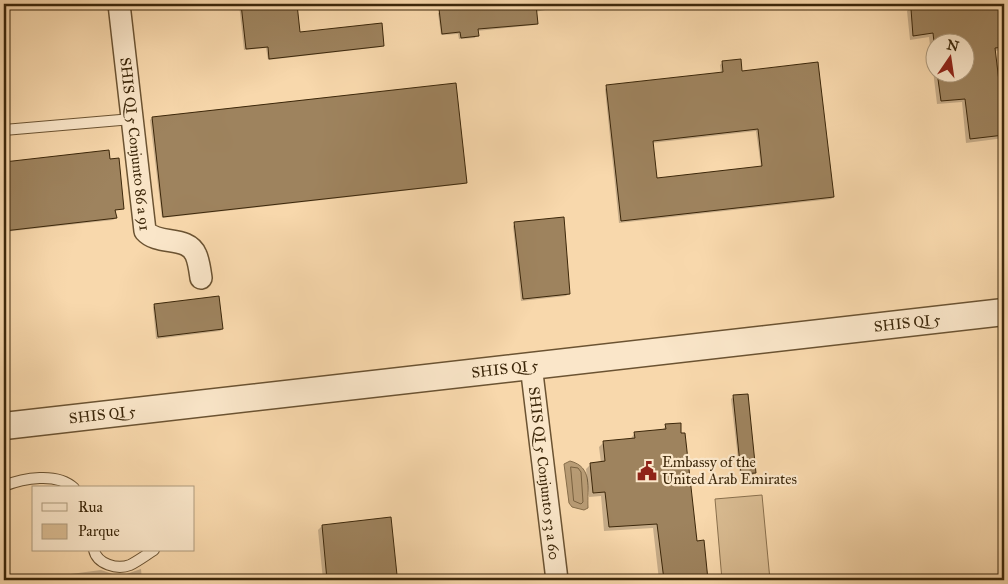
<svg xmlns="http://www.w3.org/2000/svg" width="1008" height="584" viewBox="0 0 1008 584" font-family="'IM FELL Great Primer',serif">
<rect width="100%" height="100%" fill="#f8d8ac"/>
<filter id="stains"><feTurbulence type="fractalNoise" baseFrequency=".004" numOctaves="4"/><feColorMatrix values="0 0 0 0 .2 0 0 0 0 .09 0 0 0 0 .02 0 0 0 .5 -.17"/></filter>
<radialGradient id="worn" r=".72"><stop offset=".6" stop-color="#630" stop-opacity="0"/><stop offset="1" stop-color="#630" stop-opacity=".3"/></radialGradient>
<!-- green -->
<polygon fill="#d8ba90" stroke="#8a704d" points="762,495 770,580 722,580 715,499"/>
<!-- water -->
<path fill="#b89c75" stroke="#866d4a" d="M570,461C593,467 587,487 588,508L584,510L572,507L569,503L564,464Z"/>
<!-- shadow -->
<g fill="#0003" fill-rule="evenodd">
<polygon points="239,4 296,4 299,34 383,45 381,47 268,60 266,48 244,50"/>
<polygon points="457,4 564,4 565,6 535,12 537,23 535,25 477,31 475,38 459,39 458,34 441,35 438,13 457,8"/>
<path d="M939,4H1004V50L994,51L1000,100L1004,99V138L966,143L962,102L937,104L929,37L910,40L907,11L911,7ZM936,42H966V72H936Z"/>
<polygon points="4,43 8,72 4,76"/>
<path d="M740,60L741,72L833,197L831,199L619,223L605,89L607,87L721,73L720,65L722,63ZM756,131L761,167L656,179L652,143Z"/>
<polygon points="152,118 466,182 464,184 162,218 150,120"/>
<polygon points="108,152 123,208 114,211 116,218 113,220 4,232 4,163"/>
<polygon points="563,218 569,293 566,296 521,301 513,226 515,224"/>
<polygon points="155,305 222,329 220,331 156,339 153,307"/>
<polygon points="733,397 755,473 753,475 740,476 731,399"/>
<polygon points="666,426 696,542 703,542 706,580 659,580 653,528 604,531 601,496 589,497 586,469 591,464 601,463 599,447 604,442 630,440 634,434 661,431"/>
<polygon points="390,518 397,580 323,580 318,530 322,526"/>
<polygon points="141,569 142,580 25,580 101,570 113,574 126,574"/>
</g>
<g fill="none" stroke-linecap="round" stroke-linejoin="round">
<!-- shore -->
<polygon stroke="#7a6240" stroke-width="1" points="571,467 578,468 581,472 583,502 581,504 574,501"/>
</g>
<!-- building -->
<g fill="#9e835e" stroke="#3c270a" fill-rule="evenodd">
<polygon points="241,4 297,4 300,32 382,23 384,46 269,59 268,47 246,49"/>
<polygon points="459,4 536,4 538,24 478,29 479,36 461,38 460,32 442,34 439,9 459,7"/>
<polygon points="930,4 1004,4 1004,47 995,48 1001,98 1004,98 1004,135 970,139 965,99 941,101 937,72 966,72 966,42 934,42 933,33 913,36 911,9 930,6"/>
<path d="M741,59L742,71L818,62L834,197L621,221L606,85L723,72L722,61ZM758,129L762,166L657,178L653,141Z"/>
<polygon points="456,83 467,183 163,217 152,117"/>
<polygon points="109,150 110,159 119,158 124,209 115,210 117,218 4,231 4,162"/>
<polygon points="564,217 570,294 523,299 514,222"/>
<polygon points="219,296 223,329 158,337 154,304"/>
<polygon points="748,394 756,473 741,474 733,395"/>
<polygon points="681,423 681,433 685,433 697,541 704,540 708,580 664,580 657,524 609,527 605,492 593,493 590,463 605,461 603,441 635,438 634,432 666,429 665,424"/>
<polygon points="391,517 397,575 356,580 327,580 322,525"/>
</g>
<g fill="none" stroke-linecap="round" stroke-linejoin="round">
<defs>
<g id="service">
<polyline points="4,130 132,119"/>
<path d="M4,486C23,478 57,472 74,488"/>
<path d="M94,550C97,564 117,570 130,565C138,561 146,555 154,550"/>
</g>
<g id="minor">
<path id="s1" d="M119,4L145,231C158,246 188,235 196,255C199,262 200,271 201,278"/>
<path id="s2" d="M531,365L557,580"/>
</g>
<g id="tertiary">
<path id="s3" d="M4,426L1004,312"/>
</g>
</defs>
<!-- service casing -->
<use href="#service" stroke="#6b5332" stroke-width="12"/>
<!-- minor casing -->
<use href="#minor" stroke="#6b5332" stroke-width="24"/>
<!-- tertiary casing -->
<use href="#tertiary" stroke="#6b5332" stroke-width="29"/>
<!-- service -->
<use href="#service" stroke="#fae6c9" stroke-width="10"/>
<!-- minor -->
<use href="#minor" stroke="#fae6c9" stroke-width="21"/>
<!-- tertiary -->
<use href="#tertiary" stroke="#fae6c9" stroke-width="26"/>
</g>
<!-- icons -->
<defs>
<symbol id="civic-bare" viewBox="-9 -9 18 18"><path d="M-.6-6.5H3V-4.5H.6V-3L4-1V1h2V6H-6V1h2V-1L-.6-3ZM-1.2 2.5V6h2.4V2.5Z" fill="#8f2418" stroke="#fae6c9" stroke-width="2.5" paint-order="stroke"/></symbol>
</defs>
<g fill-rule="evenodd">
<use href="#civic-bare" x="633" y="457" width="28" height="28"/>
</g>
<g text-anchor="middle" dominant-baseline="central" stroke-width="4.5" stroke-linejoin="round" paint-order="stroke">
<!-- street labels -->
<g font-size="15" fill="#3c270a" stroke="#fae6c9">
<text stroke="none"><textPath href="#s1" startOffset="141">SHIS QI 5 Conjunto 86 a 91</textPath></text>
<text stroke="none"><textPath href="#s3" startOffset="909">SHIS QI 5</textPath></text>
<text stroke="none"><textPath href="#s3" startOffset="504">SHIS QI 5</textPath></text>
<text stroke="none"><textPath href="#s3" startOffset="99">SHIS QI 5</textPath></text>
<text stroke="none"><textPath href="#s2" startOffset="109">SHIS QI 5 Conjunto 53 a 60</textPath></text>
</g>
<!-- poi labels -->
<g font-size="15" fill="#3c270a" stroke="#fae6c9" text-anchor="start">
<text x="662" y="462">Embassy of the<tspan x="662" dy="17">United Arab Emirates</tspan></text>
</g>
</g>
<!-- margin -->
<rect width="1008" height="584" fill="none" stroke="#f8d8ac" stroke-width="20"/>
<rect x="5" y="5" width="998" height="574" fill="none" stroke="#3c270a" stroke-width="2.5"/>
<rect x="10" y="10" width="988" height="564" fill="none" stroke="#3c270a"/>
<!-- legend -->
<rect x="32" y="486" width="162" height="65" fill="#fae6c9" stroke="#ae9a7d"/>
<rect x="42" y="503" width="25" height="8" fill="#fae6c9" stroke="#ae9a7d"/>
<text x="78" y="512" font-size="15" fill="#3c270a">Rua</text>
<rect x="42" y="524" width="25" height="15" fill="#d8ba90" stroke="#ae9a7d"/>
<text x="78" y="536" font-size="15" fill="#3c270a">Parque</text>
<!-- north arrow -->
<g transform="translate(950 58) rotate(13)"><circle r="24" fill="#fae6c9" stroke="#ae9a7d"/>
<path d="M0-4L9 19L0 12L-9 19Z" fill="#8f2418"/>
<text y="-8" font-size="14" font-weight="bold" text-anchor="middle" fill="#3c270a">N</text>
</g>
<rect width="100%" height="100%" filter="url(#stains)"/>
<rect width="100%" height="100%" fill="url(#worn)"/>
</svg>
